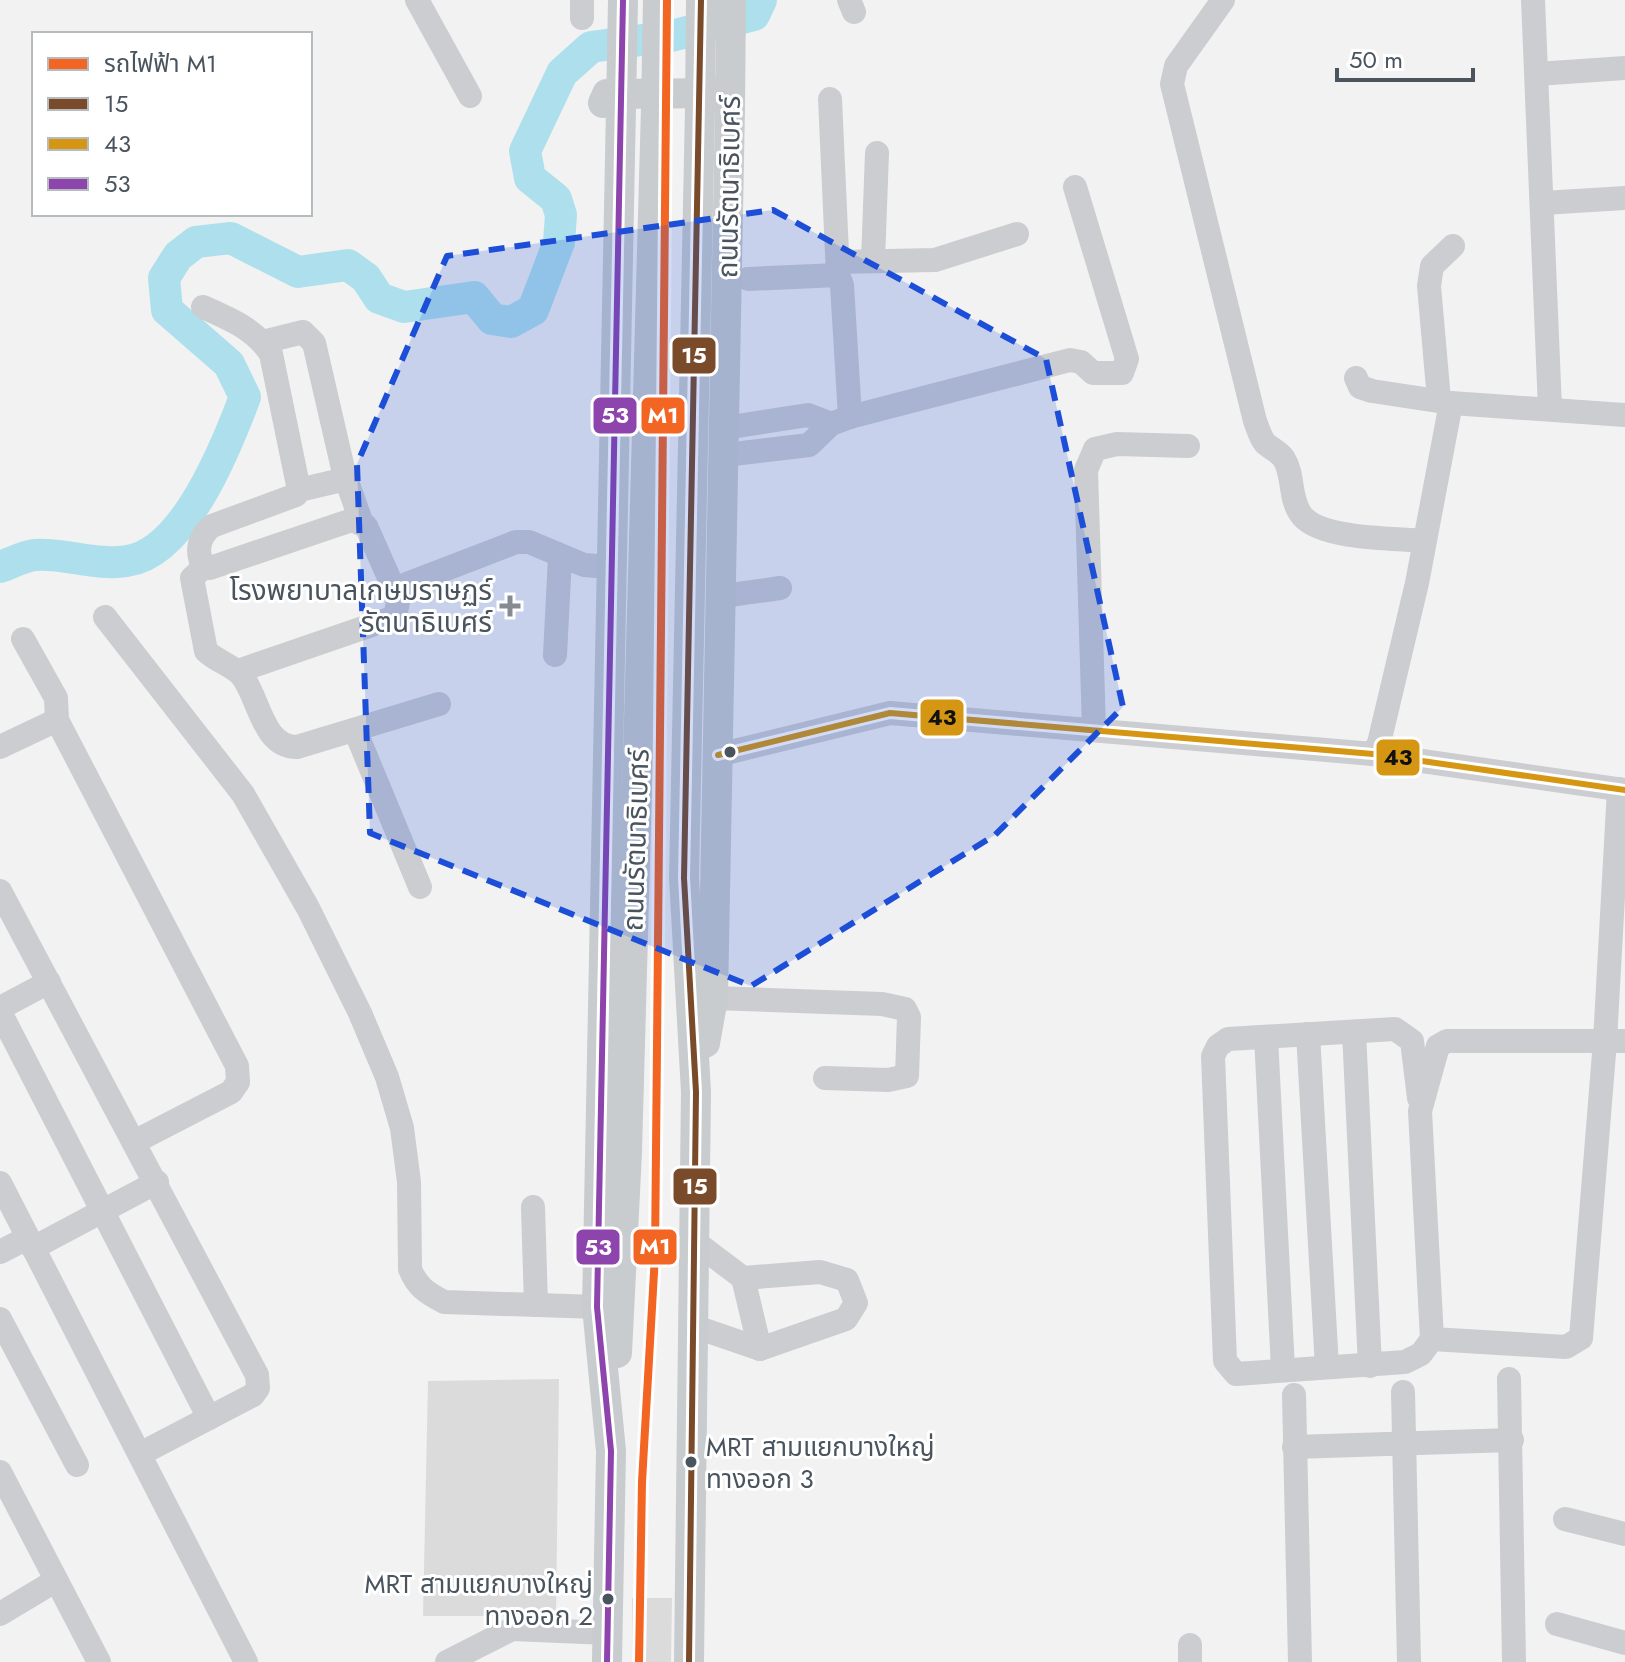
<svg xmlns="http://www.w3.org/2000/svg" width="1625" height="1662" viewBox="0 0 1625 1662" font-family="Jost,'Noto Sans Thai',sans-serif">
<rect width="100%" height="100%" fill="#f2f2f2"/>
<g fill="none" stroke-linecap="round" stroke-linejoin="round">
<!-- river -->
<path stroke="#ade0ec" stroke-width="32" d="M0,567C11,563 24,556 35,555C65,553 97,566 127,561C185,553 227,445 245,397L229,364L167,310L164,278L178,256L196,242L231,238L298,272L348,265L366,278L379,298L404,307L474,297L492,319L511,322L533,310L559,242L561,215L556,199L530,178L525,151L562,73L591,47L671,36L754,15L761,0"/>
</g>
<!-- building -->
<g fill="#dbdbdc">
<polygon points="559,1379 556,1616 423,1616 428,1381"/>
<polygon points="632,1598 672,1598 671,1662 632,1662"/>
</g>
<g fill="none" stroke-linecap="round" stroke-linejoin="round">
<!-- minor -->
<g stroke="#cbcdd0" stroke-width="24">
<polyline points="417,0 470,96"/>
<polyline points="849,0 854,12"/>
<path d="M1223,0L1176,66L1172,84L1255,421C1258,428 1260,437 1265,443C1271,449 1280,452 1284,459C1294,475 1289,496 1300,513C1316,540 1394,538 1424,541"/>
<polyline points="1533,0 1550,409"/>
<polyline points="582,18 582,0"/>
<polyline points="1537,74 1625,68"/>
<polyline points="830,99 838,275"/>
<polyline points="1543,203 1625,198"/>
<polyline points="873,261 877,153"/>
<polyline points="838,262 935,260 1017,234"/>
<polyline points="748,279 838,275 842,285 850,417"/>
<path d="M203,307C230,319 255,329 271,354L299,490L296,495L212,526C199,536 195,552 204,567L210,568L352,520L366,526L394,589L516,542H529L584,565L610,567"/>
<polyline points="263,342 303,332 314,343 344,473 361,521"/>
<polyline points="1356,378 1360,387 1372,391 1451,403"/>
<polyline points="1439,400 1429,286 1432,266 1453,246"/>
<polyline points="725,428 808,415 831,424"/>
<polyline points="725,455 809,445 831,424 850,417 1070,360 1081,362 1093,373 1122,373 1127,359 1075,187"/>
<polyline points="299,490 346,479"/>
<path d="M204,567L192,578L206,651C216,661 234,666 242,676C259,697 262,747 297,747L439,704"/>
<polyline points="723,596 780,588"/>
<path d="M105,617L243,794L308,908L360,1013L387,1077L402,1128L409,1182L410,1269C417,1287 427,1293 444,1302L597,1307"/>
<polyline points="23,639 56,698 57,720 237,1066 238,1082 231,1092 136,1141"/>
<polyline points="555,655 560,557"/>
<polyline points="238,671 395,617 398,602 394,589"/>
<polyline points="1094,729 1086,470 1095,449 1117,444 1188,446"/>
<polyline points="355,730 420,887"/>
<polyline points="0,747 57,720"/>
<polyline points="1373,754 1379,743 1417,583 1451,403 1625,415"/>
<polyline points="718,755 890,713 1373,754 1625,790"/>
<polyline points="1619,789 1605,1041 1581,1338 1566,1347 1432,1339 1420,1111 1438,1046 1447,1041 1625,1041"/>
<polyline points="0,891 257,1375 258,1388 253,1395 140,1454"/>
<polyline points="713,998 882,1004 905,1009 909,1017 907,1076 888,1080 825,1078"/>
<polyline points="0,1008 49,982"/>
<polyline points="0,1012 209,1418"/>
<polyline points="1354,1032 1370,1366"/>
<polyline points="1308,1034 1327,1367"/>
<polyline points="1266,1037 1283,1369"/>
<polyline points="1419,1098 1412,1041 1395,1029 1228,1039 1218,1046 1213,1056 1225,1361 1236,1374 1405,1362 1421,1354 1432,1339"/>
<polyline points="0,1183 246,1662"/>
<polyline points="533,1207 536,1305"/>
<polyline points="33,1248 157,1182"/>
<polyline points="0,1252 27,1238"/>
<polyline points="743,1278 760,1349"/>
<polyline points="0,1319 77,1465"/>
<polyline points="693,1326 760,1349 846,1319 856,1303 847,1280 820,1272 743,1278 694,1241"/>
<polyline points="1509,1379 1514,1662"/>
<polyline points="1403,1392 1409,1662"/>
<polyline points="1294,1395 1300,1662"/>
<polyline points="1294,1447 1512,1440"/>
<polyline points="0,1472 99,1662"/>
<polyline points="1565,1519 1625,1534"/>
<polyline points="0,1614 55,1581"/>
<polyline points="1557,1624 1625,1643"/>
<polyline points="1190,1645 1190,1662"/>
<polyline points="447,1662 512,1629 608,1633"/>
</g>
<!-- major -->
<g stroke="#c8ccce" stroke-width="30">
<polyline points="603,103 607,94 725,93"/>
<polyline points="705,1043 713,998 730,108"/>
<polyline points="617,1353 627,1152 656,107"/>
<polyline points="607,1662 611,1451 597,1307 621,107"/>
<polyline points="689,1662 696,1092 684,878 700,108"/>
</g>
<!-- major-bridge -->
<g stroke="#c8ccce" stroke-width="30">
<polyline points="621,107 623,0"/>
<polyline points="656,107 658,0"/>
<polyline points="700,108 701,0"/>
<polyline points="730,108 731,0"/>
</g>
<defs>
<polyline id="bus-1" points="689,1662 696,1092 684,878 701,0"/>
<polyline id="bus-2" points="718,755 890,713 1373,754 1625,790"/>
<polyline id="bus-3" points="607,1662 611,1451 597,1307 623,0"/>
</defs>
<!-- bus-1 casing -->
<use href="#bus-1" stroke="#fff" stroke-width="12"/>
<!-- bus-2 casing -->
<use href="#bus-2" stroke="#fff" stroke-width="12"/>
<!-- bus-3 casing -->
<use href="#bus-3" stroke="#fff" stroke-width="12"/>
<!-- bus-1 -->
<use href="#bus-1" stroke="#7a4b2a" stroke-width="6"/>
<!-- bus-2 -->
<use href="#bus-2" stroke="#d49613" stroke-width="6"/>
<!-- bus-3 -->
<use href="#bus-3" stroke="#8e44ad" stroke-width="6"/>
<defs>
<polyline id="metro-1" points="639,1662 642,1482 655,1255 667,0"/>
</defs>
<!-- metro-1 casing -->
<use href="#metro-1" stroke="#fff" stroke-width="14"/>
<!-- metro-1 -->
<use href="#metro-1" stroke="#f26522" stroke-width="8"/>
</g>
<!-- marked area -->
<path fill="#1d4ed8" fill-opacity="0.2" stroke="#1d4ed8" stroke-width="6" stroke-dasharray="16 10" stroke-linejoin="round" d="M773,210L1046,359L1123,707L995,835L751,986L370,833L357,464L447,256Z"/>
<!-- markers -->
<path fill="#848b92" stroke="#fff" stroke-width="3" d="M506 594h8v8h8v8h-8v8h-8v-8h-8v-8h8z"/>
<g fill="#49545e" stroke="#fff" stroke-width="3">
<circle cx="730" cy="752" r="7"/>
<circle cx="691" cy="1462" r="7"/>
<circle cx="608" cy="1599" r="7"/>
</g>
<g text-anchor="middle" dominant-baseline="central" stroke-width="6" stroke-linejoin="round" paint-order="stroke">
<!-- bus labels -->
<g font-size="26" fill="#49545e" stroke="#fff" text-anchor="start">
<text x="706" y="1447">MRT สามแยกบางใหญ่<tspan x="706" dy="32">ทางออก 3</tspan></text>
<text x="593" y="1584" text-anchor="end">MRT สามแยกบางใหญ่<tspan x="593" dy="32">ทางออก 2</tspan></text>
</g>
<!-- street labels -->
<g font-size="28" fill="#49545e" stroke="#fff">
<text transform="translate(729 187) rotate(-89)">ถนนรัตนาธิเบศร์</text>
<text transform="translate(636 840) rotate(-88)">ถนนรัตนาธิเบศร์</text>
</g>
<!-- poi labels -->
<g font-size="28" fill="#49545e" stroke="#fff" text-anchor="end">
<text x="492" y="590">โรงพยาบาลเกษมราษฏร์<tspan x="492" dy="32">รัตนาธิเบศร์</tspan></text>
</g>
</g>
<g stroke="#fff" stroke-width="3">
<rect x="671" y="336" width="46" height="39" rx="8" fill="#7a4b2a"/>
<rect x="640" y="396" width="46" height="39" rx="8" fill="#f26522"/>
<rect x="592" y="396" width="46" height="39" rx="8" fill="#8e44ad"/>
<rect x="919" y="698" width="46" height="39" rx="8" fill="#d49613"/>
<rect x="1375" y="738" width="46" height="39" rx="8" fill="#d49613"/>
<rect x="672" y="1167" width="46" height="39" rx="8" fill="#7a4b2a"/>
<rect x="632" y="1228" width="46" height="38" rx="8" fill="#f26522"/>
<rect x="575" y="1228" width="46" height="38" rx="8" fill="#8e44ad"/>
</g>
<g font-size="22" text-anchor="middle" font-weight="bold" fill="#fff">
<text x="694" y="363">15</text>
<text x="663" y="423">M1</text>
<text x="615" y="423">53</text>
<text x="695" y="1194">15</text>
<text x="655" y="1254">M1</text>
<text x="598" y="1255">53</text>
</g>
<g font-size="22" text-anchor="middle" font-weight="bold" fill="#111">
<text x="942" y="725">43</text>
<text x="1398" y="765">43</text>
</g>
<!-- legend -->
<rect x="32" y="32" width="280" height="184" fill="#ffffff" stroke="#b6bbbf" stroke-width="2"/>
<rect x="48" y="58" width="40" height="12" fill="#f26522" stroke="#b6bbbf" stroke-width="2"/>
<text x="104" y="72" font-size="24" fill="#49545e">รถไฟฟ้า M1</text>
<rect x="48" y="98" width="40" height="12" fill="#7a4b2a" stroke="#b6bbbf" stroke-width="2"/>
<text x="104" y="112" font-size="24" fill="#49545e">15</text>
<rect x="48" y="138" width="40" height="12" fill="#d49613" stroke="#b6bbbf" stroke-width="2"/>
<text x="104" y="152" font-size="24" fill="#49545e">43</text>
<rect x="48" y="178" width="40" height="12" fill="#8e44ad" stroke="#b6bbbf" stroke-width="2"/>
<text x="104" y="192" font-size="24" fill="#49545e">53</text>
<!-- scale -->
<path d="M1337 68v12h136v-12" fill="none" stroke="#49545e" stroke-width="4"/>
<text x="1349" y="68" font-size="24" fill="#49545e" stroke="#ffffff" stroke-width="6" paint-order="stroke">50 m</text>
</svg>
